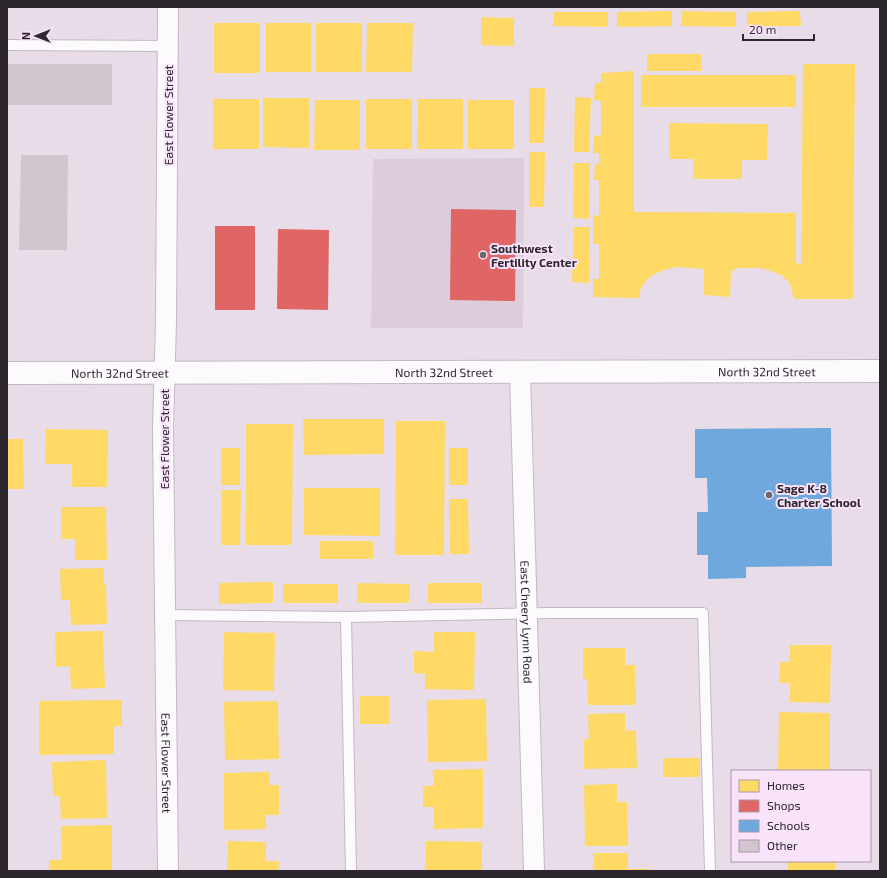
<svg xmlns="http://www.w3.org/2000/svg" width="887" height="878" viewBox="0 0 887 878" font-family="'Exo 2',sans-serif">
<rect width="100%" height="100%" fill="#e8dce8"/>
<!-- commercial -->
<polygon fill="#ddcddc" points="524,158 523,328 371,328 373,159"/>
<!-- homes -->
<g fill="#ffd966">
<polygon points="672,11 672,26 617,27 617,12"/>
<polygon points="682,11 736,12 736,27 681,26"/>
<polygon points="800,11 801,26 747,26 747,12"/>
<polygon points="554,12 608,12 608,27 553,26"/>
<polygon points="481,17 514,18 514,46 481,45"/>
<rect x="214" y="23" width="46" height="50"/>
<rect x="266" y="23" width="45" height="49"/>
<rect x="316" y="23" width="46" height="49"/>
<polygon points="367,23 413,23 412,72 366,72"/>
<rect x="647" y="54" width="54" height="17"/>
<polygon points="803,64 855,64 853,299 794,299 790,284 783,276 771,271 760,268 738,268 731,271 730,297 704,295 704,269 691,268 677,267 667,269 656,273 647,279 641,288 639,298 593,297 593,279 599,279 599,244 593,244 593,215 599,216 599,180 594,180 595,164 599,164 599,153 593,153 594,136 601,135 601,101 594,100 595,83 601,83 601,73 634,71 634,212 796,213 796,263 801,264"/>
<rect x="641" y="75" width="155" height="32"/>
<polygon points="529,88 545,88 544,143 529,143"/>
<polygon points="575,97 591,98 589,152 574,152"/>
<polygon points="263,98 309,98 309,148 263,147"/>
<rect x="213" y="99" width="46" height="50"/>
<rect x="366" y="99" width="46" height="50"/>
<polygon points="418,99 463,99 463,149 417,149"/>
<polygon points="315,100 360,100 360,150 314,150"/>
<rect x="468" y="100" width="46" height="49"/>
<polygon points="669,123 768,124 767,160 742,160 742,179 693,179 693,159 669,159"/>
<polygon points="529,152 545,152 544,207 529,207"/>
<polygon points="574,163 590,163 589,219 573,218"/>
<polygon points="574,227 590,227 589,283 572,282"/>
<polygon points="303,419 384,419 384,454 304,455"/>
<polygon points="396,421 445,421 444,555 395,555"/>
<polygon points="246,424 293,424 292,545 246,545"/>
<polygon points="46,429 108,430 107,487 72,487 72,464 45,464"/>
<polygon points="7,439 23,439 24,489 7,489"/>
<rect x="221" y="448" width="19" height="37"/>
<rect x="449" y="448" width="19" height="37"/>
<polygon points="304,488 380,488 380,536 304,535"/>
<polygon points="222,490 241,490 240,545 221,545"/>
<polygon points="449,499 468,499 469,554 450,554"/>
<polygon points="61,507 106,507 107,560 75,560 75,539 61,539"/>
<rect x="320" y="541" width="53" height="18"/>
<polygon points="104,568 104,584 106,584 107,624 71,625 70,600 61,600 60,569"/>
<polygon points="273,582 273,603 219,604 219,583"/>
<polygon points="357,583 410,584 409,603 357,603"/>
<rect x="428" y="583" width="54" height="20"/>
<rect x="283" y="584" width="55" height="19"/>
<polygon points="103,631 105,688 71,689 70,666 56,667 55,632"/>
<polygon points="224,632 275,633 274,691 223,690"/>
<polygon points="434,632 475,632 474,690 425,689 425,674 414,673 414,651 434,652"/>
<polygon points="790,645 831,645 830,703 790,702 790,683 779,683 780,662 790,662"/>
<polygon points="583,648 625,648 625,665 635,665 636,705 588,705 587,679 583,679"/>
<rect x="360" y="696" width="29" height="28"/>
<polygon points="486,699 487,761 428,762 427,700"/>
<polygon points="122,700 122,726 114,726 114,754 39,755 39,701"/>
<polygon points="278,701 279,759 225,760 224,702"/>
<polygon points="779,712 830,713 830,771 778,771"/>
<polygon points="625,713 625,731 636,730 637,768 584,769 584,739 589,739 588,714"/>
<rect x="663" y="758" width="37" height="19"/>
<polygon points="106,760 107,818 61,819 60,796 53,796 52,762"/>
<polygon points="483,769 483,828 434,829 434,807 423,807 423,786 434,786 433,770"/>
<polygon points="269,772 269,785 279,785 279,815 266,815 266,829 224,830 224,773"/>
<polygon points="617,784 617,802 627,802 628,846 585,846 584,785"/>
<polygon points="112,825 112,871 49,871 49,860 62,860 61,826"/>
<polygon points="228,841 266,842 266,861 279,861 278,871 227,871"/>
<polygon points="426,841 482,842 482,871 425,871"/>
<polygon points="593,853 628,853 628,869 650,869 650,871 594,871"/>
<rect x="788" y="861" width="47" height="10"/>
</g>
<!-- shops -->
<g fill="#e06666">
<polygon points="451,209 516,210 515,301 450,300"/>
<rect x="215" y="226" width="40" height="84"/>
<polygon points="278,229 329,230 328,310 277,309"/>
</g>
<!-- schools -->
<polygon fill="#6fa8dc" points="831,428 832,566 746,567 746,578 708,579 708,555 697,555 697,512 708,512 707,478 695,478 695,429"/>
<!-- building -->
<g fill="#d1c5ce">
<rect x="7" y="64" width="105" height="41"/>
<polygon points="21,155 68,155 67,250 19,250"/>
</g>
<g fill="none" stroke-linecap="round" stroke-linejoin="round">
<defs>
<g id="service">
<polyline points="7,45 168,46"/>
<polyline points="164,615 346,617 549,613 703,613 710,871"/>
<polyline points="346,617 351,871"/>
</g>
<g id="minor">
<path id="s1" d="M168,7L166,322L163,429L168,871"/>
<path id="s2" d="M520,372L534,871"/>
</g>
<g id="secondary">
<path id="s3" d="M7,373L412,372L880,371"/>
</g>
</defs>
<!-- service casing -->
<use href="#service" stroke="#c2b9c3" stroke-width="12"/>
<!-- minor casing -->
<use href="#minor" stroke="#c2b9c3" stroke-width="22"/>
<!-- secondary casing -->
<use href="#secondary" stroke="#c2b9c3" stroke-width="24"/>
<!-- service -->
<use href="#service" stroke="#fcfafc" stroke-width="10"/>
<!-- minor -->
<use href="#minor" stroke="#fcfafc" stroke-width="20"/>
<!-- secondary -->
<use href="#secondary" stroke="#fcfafc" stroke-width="22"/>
</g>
<!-- markers -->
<g fill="#6f6670" stroke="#f9e3fb" stroke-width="1.5">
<circle cx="483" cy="255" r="4"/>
<circle cx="769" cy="495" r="4"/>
</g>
<g text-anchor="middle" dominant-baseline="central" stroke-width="4" stroke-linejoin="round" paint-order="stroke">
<!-- street labels -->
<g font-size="12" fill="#2e262f" stroke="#f9e3fb">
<text transform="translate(168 115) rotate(-90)">East Flower Street</text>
<text stroke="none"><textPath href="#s3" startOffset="760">North 32nd Street</textPath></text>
<text stroke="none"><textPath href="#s3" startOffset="437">North 32nd Street</textPath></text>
<text stroke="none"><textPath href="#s3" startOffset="113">North 32nd Street</textPath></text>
<text transform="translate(164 439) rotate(-90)">East Flower Street</text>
<text stroke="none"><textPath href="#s2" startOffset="250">East Cheery Lynn Road</textPath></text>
<text stroke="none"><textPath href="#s1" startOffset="756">East Flower Street</textPath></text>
</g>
<!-- poi labels -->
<g font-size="12" font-weight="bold" fill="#2e262f" stroke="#f9e3fb" text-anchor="start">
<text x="491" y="248">Southwest<tspan x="491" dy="14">Fertility Center</tspan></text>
<text x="777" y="488">Sage K-8<tspan x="777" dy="14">Charter School</tspan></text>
</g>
</g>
<!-- border -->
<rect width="887" height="878" fill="none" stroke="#2e262f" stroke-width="16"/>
<!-- legend -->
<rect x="731" y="770" width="140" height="92" fill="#f9e3fb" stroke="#a897a9"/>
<rect x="739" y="780" width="20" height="12" fill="#ffd966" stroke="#a897a9"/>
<text x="767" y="790" font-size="12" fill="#2e262f">Homes</text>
<rect x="739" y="800" width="20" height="12" fill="#e06666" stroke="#a897a9"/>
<text x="767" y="810" font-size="12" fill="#2e262f">Shops</text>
<rect x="739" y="820" width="20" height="12" fill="#6fa8dc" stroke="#a897a9"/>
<text x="767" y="830" font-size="12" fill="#2e262f">Schools</text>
<rect x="739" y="840" width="20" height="12" fill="#d1c5ce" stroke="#a897a9"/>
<text x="767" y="850" font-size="12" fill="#2e262f">Other</text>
<!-- north arrow -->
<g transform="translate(36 36) rotate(270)" stroke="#f9e3fb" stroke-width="3" paint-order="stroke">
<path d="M0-3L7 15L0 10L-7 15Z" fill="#2e262f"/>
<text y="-6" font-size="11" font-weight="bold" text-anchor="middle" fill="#2e262f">N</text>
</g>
<!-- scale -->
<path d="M743 34v6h71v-6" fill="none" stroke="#2e262f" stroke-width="2"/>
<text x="749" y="34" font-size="12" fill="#2e262f" stroke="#f9e3fb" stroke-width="3" paint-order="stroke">20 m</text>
</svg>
